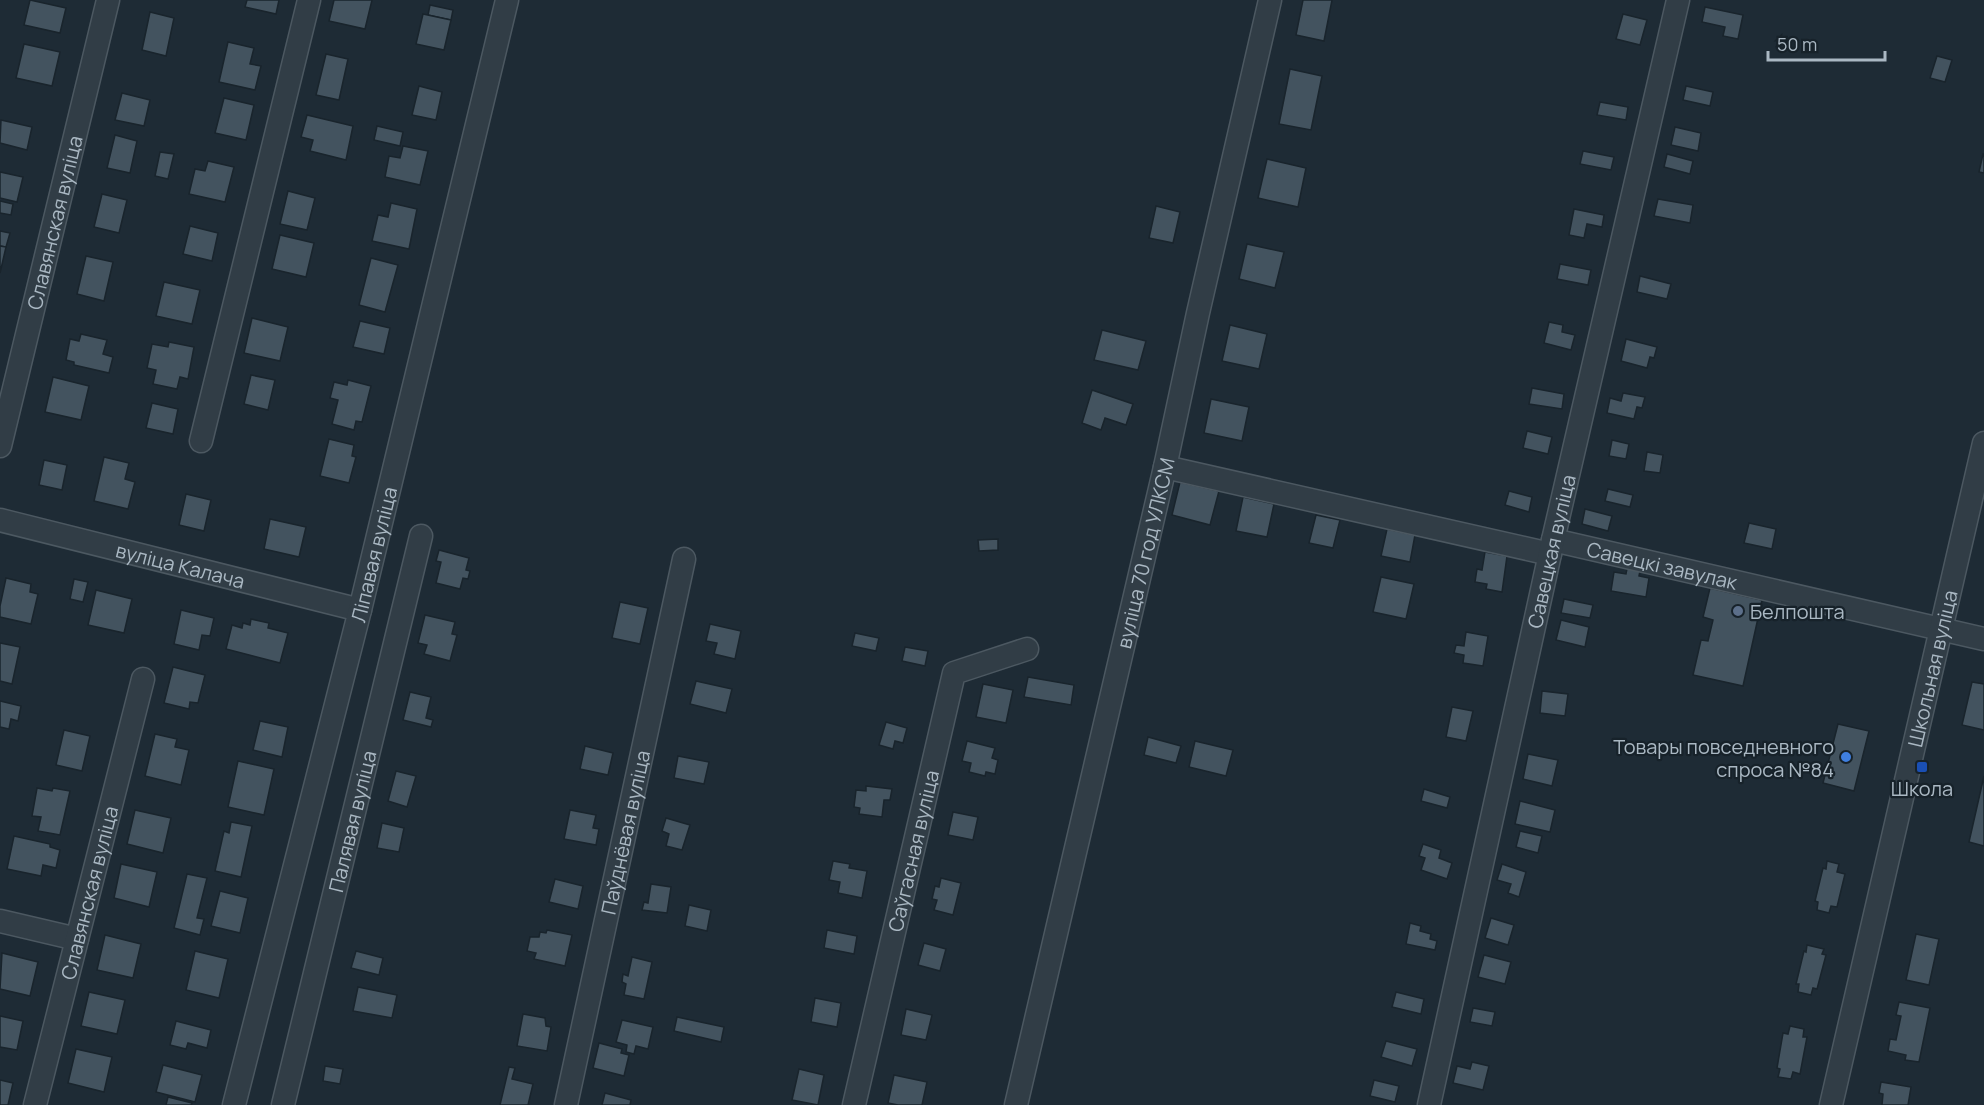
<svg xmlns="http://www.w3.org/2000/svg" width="1984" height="1105" viewBox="0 0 1984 1105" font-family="Manrope,sans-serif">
<rect width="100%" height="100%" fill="#1e2b35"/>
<!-- building -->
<g fill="#43535f" stroke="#19242c" stroke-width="1.5">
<polygon points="30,0 66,8 60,33 24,25"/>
<polygon points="247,0 279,0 276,14 245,7"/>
<polygon points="334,0 372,0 365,29 329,21"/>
<polygon points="1303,0 1332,0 1324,41 1296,35"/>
<polygon points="430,5 453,10 451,20 428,15"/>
<polygon points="1705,7 1743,15 1738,39 1723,36 1725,27 1702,22"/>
<polygon points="150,12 174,18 166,56 142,50"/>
<polygon points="423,14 451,20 444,50 416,44"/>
<polygon points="1623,14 1647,20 1640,45 1616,39"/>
<polygon points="228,42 254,48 250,64 261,66 255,90 219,82"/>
<polygon points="24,44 60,52 52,86 16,78"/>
<polygon points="326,54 348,59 339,100 316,95"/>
<polygon points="1937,56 1952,60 1945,82 1930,78"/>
<polygon points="1290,69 1322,76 1311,130 1279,124"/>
<polygon points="419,86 442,92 436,120 412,115"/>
<polygon points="1686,86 1713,92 1710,106 1683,100"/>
<polygon points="122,93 150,100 144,126 115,120"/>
<polygon points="224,98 254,105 246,140 215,133"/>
<polygon points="1600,102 1628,107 1626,120 1597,115"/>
<polygon points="307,115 353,126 346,160 310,151 313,140 301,137"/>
<polygon points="1,120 32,127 27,150 0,143"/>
<polygon points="377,126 403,132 400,146 374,140"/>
<polygon points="1675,127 1701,133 1698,151 1671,145"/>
<polygon points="115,135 137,141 130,173 107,168"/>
<polygon points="403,146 428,151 420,185 385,177 389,156 400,158"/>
<polygon points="1583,151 1614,157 1611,170 1580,164"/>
<polygon points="160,152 174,154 168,179 155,176"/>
<polygon points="1667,154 1693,161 1690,174 1664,167"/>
<polygon points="1983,154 1984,154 1984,173 1979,172"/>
<polygon points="1267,159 1306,168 1298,207 1258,198"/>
<polygon points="208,161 234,167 225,202 189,194 195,169 205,171"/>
<polygon points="0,172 23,177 17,202 0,198"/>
<polygon points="288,191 315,198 307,230 280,224"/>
<polygon points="102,194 127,200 119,233 94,227"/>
<polygon points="1658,199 1693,205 1690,223 1654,216"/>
<polygon points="0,201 13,204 11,215 0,213"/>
<polygon points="391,203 417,209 409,249 372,241 378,215 388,217"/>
<polygon points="1156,206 1180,212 1173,243 1149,238"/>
<polygon points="1574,209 1604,215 1602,227 1587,224 1584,238 1569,235"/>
<polygon points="190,226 218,233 212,261 183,254"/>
<polygon points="0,231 10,233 6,247 0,246"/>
<polygon points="280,235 314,243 306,277 272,269"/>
<polygon points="1247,244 1284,252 1275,288 1239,279"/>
<polygon points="0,246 6,247 0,273"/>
<polygon points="86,256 113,262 104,301 77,294"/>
<polygon points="371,258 398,265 385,312 359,305"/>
<polygon points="1560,264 1591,270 1588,285 1557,279"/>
<polygon points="1640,276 1671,284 1667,299 1637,292"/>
<polygon points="164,282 200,290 192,324 156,316"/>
<polygon points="252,318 288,327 280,361 244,353"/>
<polygon points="360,321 390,328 384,354 353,347"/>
<polygon points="1549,322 1563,325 1562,332 1575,335 1571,350 1544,343"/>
<polygon points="1230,325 1267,334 1259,369 1222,361"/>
<polygon points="1102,330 1146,341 1138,370 1094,360"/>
<polygon points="81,334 107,340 103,354 113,357 109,373 74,365 74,362 66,360 70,339 79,341"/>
<polygon points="1626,339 1657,347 1654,358 1650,357 1647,368 1621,361"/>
<polygon points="169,342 194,347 188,379 180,377 177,389 153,384 156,370 147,368 152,344 168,347"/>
<polygon points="251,375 275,380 268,410 244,404"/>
<polygon points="53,377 89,386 81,420 45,412"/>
<polygon points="348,380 371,386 362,422 356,421 354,430 332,424 338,400 330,398 334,382 347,385"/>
<polygon points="1532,388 1564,394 1562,409 1529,404"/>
<polygon points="1092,390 1133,404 1126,425 1105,418 1101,430 1082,423"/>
<polygon points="1623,393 1645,397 1642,408 1637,407 1634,419 1607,413 1610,398 1621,401"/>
<polygon points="1211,399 1249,407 1242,441 1204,433"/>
<polygon points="152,403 178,409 173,434 146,428"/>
<polygon points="1527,431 1552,437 1548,454 1523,448"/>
<polygon points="329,439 354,445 352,456 356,457 349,483 320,476"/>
<polygon points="1612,440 1629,444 1626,459 1609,456"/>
<polygon points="1647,452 1663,455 1660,473 1644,471"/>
<polygon points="104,457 129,463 125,479 135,482 128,509 94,501"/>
<polygon points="44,460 67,465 62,490 39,485"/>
<polygon points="1180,482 1219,491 1210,525 1172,515"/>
<polygon points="1608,489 1633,495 1630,507 1605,501"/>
<polygon points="1509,491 1532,497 1529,512 1505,505"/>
<polygon points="186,494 211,500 204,531 179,525"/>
<polygon points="1243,497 1274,504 1267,537 1236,531"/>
<polygon points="1585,509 1612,516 1608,531 1582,524"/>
<polygon points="1316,515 1340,520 1333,548 1309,543"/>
<polygon points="270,519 306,527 299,557 264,549"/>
<polygon points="1749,523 1776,529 1772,549 1744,543"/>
<polygon points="1387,529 1415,535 1410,562 1381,556"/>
<polygon points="998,539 998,550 979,551 978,540"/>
<polygon points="439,550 469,558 466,570 470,571 468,579 463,578 460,589 436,583 441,562 436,561"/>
<polygon points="1485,552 1507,556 1502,592 1486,589 1487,584 1475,582 1477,569 1482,570"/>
<polygon points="1628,563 1641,566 1639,576 1649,578 1646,597 1611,591 1614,572 1626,574"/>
<polygon points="1381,577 1414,584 1406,619 1373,612"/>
<polygon points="6,578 31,584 30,592 38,594 31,624 0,617 0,606"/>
<polygon points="74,579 88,582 83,602 70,599"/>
<polygon points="1710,588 1762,600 1743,686 1693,675 1701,640 1708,641 1713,620 1703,617"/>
<polygon points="96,590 132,599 124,633 88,625"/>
<polygon points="1564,599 1593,605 1590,618 1561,613"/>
<polygon points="620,602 648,608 640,644 612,638"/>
<polygon points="181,610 214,618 210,636 202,635 199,650 174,644"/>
<polygon points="425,615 455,622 452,634 457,635 450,661 424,654 427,645 418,643"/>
<polygon points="251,619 269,623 268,628 288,633 280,663 226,649 232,625 242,628 243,623 250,625"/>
<polygon points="1561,620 1589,627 1585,647 1556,640"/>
<polygon points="710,624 741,631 735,659 714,654 717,643 706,641"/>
<polygon points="1466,632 1488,636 1483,666 1463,663 1464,655 1454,653 1456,645 1464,646"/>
<polygon points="855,633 879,638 876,651 852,646"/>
<polygon points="0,643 20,647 12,684 0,681"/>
<polygon points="905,647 928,651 925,666 902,661"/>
<polygon points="173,667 205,675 198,703 190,702 189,709 164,703"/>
<polygon points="1028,677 1074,685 1071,705 1024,697"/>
<polygon points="696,681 732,689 726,713 690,704"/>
<polygon points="1972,682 1984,684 1984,730 1962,725"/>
<polygon points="983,684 1013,690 1006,723 976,717"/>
<polygon points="1542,691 1568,694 1565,716 1540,713"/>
<polygon points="410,692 431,697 426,718 433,720 431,727 403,720"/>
<polygon points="0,701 21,706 18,721 11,719 9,729 0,727"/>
<polygon points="1452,707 1473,711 1466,741 1446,737"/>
<polygon points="260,721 288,727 282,757 253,750"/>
<polygon points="886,722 907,728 903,743 895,741 893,749 879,745"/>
<polygon points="1838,724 1869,731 1854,791 1823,783"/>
<polygon points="64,730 90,736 82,771 56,765"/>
<polygon points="155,734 177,739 175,747 189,750 181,785 145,776"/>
<polygon points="1148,737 1181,746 1176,763 1144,755"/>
<polygon points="967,741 995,748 992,758 998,760 995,774 986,772 985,776 969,772 971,763 962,761"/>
<polygon points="1195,741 1233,750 1226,776 1189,767"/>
<polygon points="585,746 613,753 608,775 580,769"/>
<polygon points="1528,754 1558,760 1552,786 1523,779"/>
<polygon points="678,756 709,762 704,784 674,778"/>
<polygon points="238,761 274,769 264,815 228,807"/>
<polygon points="396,771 416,776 407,807 388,801"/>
<polygon points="1984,776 1984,846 1969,842"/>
<polygon points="866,786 892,789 890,800 884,800 882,817 859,814 860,808 854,807 856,790 866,791"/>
<polygon points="37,788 52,791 53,788 70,791 60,835 38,831 41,817 32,816"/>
<polygon points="1424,789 1450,797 1447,808 1421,801"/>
<polygon points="1520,801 1555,810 1550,832 1515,824"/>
<polygon points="135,810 171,818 163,853 127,844"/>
<polygon points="570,810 596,815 593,828 599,829 596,845 564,839"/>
<polygon points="953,812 978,817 973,840 948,835"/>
<polygon points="666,818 690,825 682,850 666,846 669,834 662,831"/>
<polygon points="231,822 252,826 241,877 215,871 224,831 229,833"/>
<polygon points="382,823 404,828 399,852 377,848"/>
<polygon points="1520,831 1542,836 1538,853 1516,847"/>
<polygon points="14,836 50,844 50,847 60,850 56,868 43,865 41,876 7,869"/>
<polygon points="1423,844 1441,850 1439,858 1452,863 1447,879 1421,870 1425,858 1419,856"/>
<polygon points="833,861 850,864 849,868 867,871 862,898 838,893 840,882 829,880"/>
<polygon points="1827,861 1839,864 1837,872 1845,874 1837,907 1831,906 1829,913 1817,910 1818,902 1815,901 1823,868 1826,869"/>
<polygon points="121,864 157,872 149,907 114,898"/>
<polygon points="1502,864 1526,872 1519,897 1508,893 1511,884 1497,880"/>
<polygon points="187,874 207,878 197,918 204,919 200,935 174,928"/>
<polygon points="941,878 961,883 953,915 934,910 937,900 932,899 935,886 939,887"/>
<polygon points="555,879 583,886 578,909 549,902"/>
<polygon points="651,884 671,887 667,913 642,910 644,902 648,903"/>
<polygon points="220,891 248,898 240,933 211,926"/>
<polygon points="689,905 711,910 707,931 685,926"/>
<polygon points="1491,918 1514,925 1508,945 1485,938"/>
<polygon points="1410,923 1421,926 1420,931 1431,934 1430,939 1437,941 1435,950 1406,944"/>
<polygon points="547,930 572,935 565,966 534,959 536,953 527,951 530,937 539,937 540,932 546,933"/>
<polygon points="827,930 857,936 854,954 824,948"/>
<polygon points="1916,934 1939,939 1929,985 1906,980"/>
<polygon points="105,935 141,944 133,978 97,970"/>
<polygon points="924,943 946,949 940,971 918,965"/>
<polygon points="1807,945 1824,949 1822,954 1826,955 1817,989 1813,988 1811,995 1798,992 1799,984 1796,984 1804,951 1806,952"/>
<polygon points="195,951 228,959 219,998 186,990"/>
<polygon points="356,951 383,958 379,975 351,968"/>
<polygon points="2,953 38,962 30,996 0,989"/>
<polygon points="1484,955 1511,962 1505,984 1478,977"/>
<polygon points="632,957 652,962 644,999 624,995 626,984 622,982 623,974 628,976"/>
<polygon points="358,987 397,995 392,1018 353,1011"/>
<polygon points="89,992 125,1000 117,1034 81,1026"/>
<polygon points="1396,992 1424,999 1421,1014 1392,1007"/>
<polygon points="815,998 841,1003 837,1027 811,1022"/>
<polygon points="1899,1002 1930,1008 1919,1062 1905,1060 1906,1055 1888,1051 1890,1039 1896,1040 1901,1016 1896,1015"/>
<polygon points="1473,1008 1495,1012 1492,1026 1470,1022"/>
<polygon points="906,1009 932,1015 926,1040 901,1035"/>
<polygon points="523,1014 545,1018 546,1026 551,1027 547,1051 517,1046"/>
<polygon points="0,1016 23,1021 17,1050 0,1047"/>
<polygon points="677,1017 724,1027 721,1042 674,1031"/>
<polygon points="622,1020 653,1027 648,1049 636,1046 634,1054 626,1052 627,1045 616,1042"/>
<polygon points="176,1021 211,1030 207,1048 188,1043 186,1049 170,1045"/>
<polygon points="1790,1026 1804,1029 1803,1037 1807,1037 1800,1074 1793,1072 1791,1079 1778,1077 1780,1069 1777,1068 1783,1033 1788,1034"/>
<polygon points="1386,1041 1417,1049 1412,1066 1381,1057"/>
<polygon points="599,1043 622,1049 621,1053 629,1055 624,1076 593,1068"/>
<polygon points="76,1049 112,1057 104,1092 68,1083"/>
<polygon points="1472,1062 1489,1066 1483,1090 1453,1083 1457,1066 1470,1069"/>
<polygon points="163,1065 202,1075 195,1102 156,1092"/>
<polygon points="325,1066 343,1069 340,1084 323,1081"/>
<polygon points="509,1067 515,1068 512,1079 533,1084 528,1105 530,1105 500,1105"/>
<polygon points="799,1069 824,1075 818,1105 792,1100"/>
<polygon points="894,1075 927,1082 922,1105 898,1105 888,1103"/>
<polygon points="0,1080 13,1083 8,1105 0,1105"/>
<polygon points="1374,1080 1399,1086 1395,1102 1370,1096"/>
<polygon points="1881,1082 1911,1087 1908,1105 1882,1105 1883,1094 1879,1093"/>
<polygon points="605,1093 631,1100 630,1105 602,1105"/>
<polygon points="168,1097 192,1103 191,1105 166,1105"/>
</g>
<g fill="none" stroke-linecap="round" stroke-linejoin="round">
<defs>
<g id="minor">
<polyline points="201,441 309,0"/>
<path id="s1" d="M0,446L108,0"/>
<polyline points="1165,467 1550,554"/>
<path id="s2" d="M0,520L360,610"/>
<path id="s3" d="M1553,540L1984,639"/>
<polyline points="0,921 77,939"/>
<path id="s4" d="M35,1105L143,679"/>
<path id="s5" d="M234,1105L360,610L507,0"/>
<path id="s6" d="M283,1105L421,536"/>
<path id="s7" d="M566,1105L684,559"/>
<path id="s8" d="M854,1105L954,673L1027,649"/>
<path id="s9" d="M1016,1105L1165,467L1198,313L1270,0"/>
<path id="s10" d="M1429,1105L1553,540L1678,0"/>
<path id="s11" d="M1831,1105L1984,443"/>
</g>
</defs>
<!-- minor casing -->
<use href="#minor" stroke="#4c5861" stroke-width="25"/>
<!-- minor -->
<use href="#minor" stroke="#313d46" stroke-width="22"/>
</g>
<!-- markers -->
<circle fill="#5c6f8a" stroke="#17222a" stroke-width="2" cx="1738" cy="611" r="6"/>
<circle fill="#3f7fe0" stroke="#17222a" stroke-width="2" cx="1846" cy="757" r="6"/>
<rect fill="#1a4fb4" stroke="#17222a" stroke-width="2" x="1916" y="761" width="12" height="12" rx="3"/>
<g text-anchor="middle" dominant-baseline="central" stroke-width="4.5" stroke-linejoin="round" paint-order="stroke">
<!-- street labels -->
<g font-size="20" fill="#aab8c3" stroke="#17222a">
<text stroke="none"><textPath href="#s1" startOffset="230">Славянская вуліца</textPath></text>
<text stroke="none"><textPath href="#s10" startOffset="567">Савецкая вуліца</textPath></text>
<text stroke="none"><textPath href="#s5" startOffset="568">Ліпавая вуліца</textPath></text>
<text stroke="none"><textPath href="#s9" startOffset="567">вуліца 70 год УЛКСМ</textPath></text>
<text stroke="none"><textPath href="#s2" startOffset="186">вуліца Калача</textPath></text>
<text stroke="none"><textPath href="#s3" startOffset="112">Савецкі завулак</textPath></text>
<text stroke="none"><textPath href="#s11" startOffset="448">Школьная вуліца</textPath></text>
<text stroke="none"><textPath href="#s6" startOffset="292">Палявая вуліца</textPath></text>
<text stroke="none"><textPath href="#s7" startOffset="279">Паўднёвая вуліца</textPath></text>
<text stroke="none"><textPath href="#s8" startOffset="261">Саўгасная вуліца</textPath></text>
<text stroke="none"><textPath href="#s4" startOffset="219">Славянская вуліца</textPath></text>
</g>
<!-- poi labels -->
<g font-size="20" fill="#aab8c3" stroke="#17222a" text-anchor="start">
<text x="1750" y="611">Белпошта</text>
<text x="1834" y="746" text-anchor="end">Товары повседневного<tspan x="1834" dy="23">спроса №84</tspan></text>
<text x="1922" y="788" text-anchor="middle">Школа</text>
</g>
</g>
<!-- scale -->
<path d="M1768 51v9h117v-9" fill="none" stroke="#aab8c3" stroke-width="3"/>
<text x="1777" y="51" font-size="18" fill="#aab8c3" stroke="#17222a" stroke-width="4.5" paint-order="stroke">50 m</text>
</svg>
